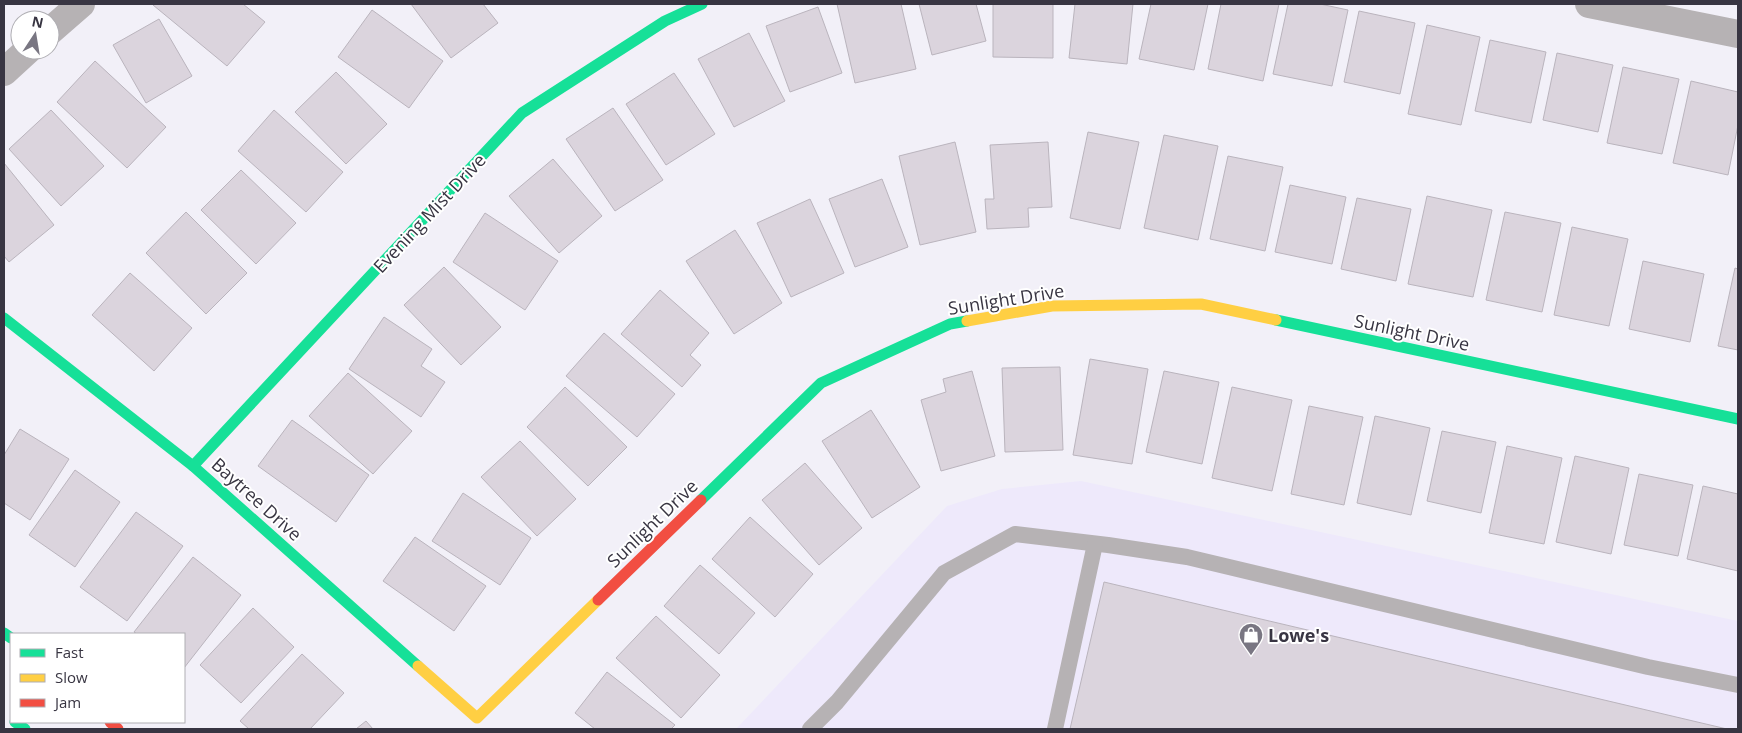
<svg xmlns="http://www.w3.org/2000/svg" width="1742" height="733" viewBox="0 0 1742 733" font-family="'Open Sans',sans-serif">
<rect width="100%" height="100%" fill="#f2f0f8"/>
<!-- built -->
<polygon fill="#eee9fb" points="1081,481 1738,621 1738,729 736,729 947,506 1002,489"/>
<!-- building -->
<g fill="#dbd4dd" stroke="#bab4bd">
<polygon points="154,4 243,4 265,22 227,66 153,5"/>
<polygon points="411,4 483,4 498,23 451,58"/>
<polygon points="837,4 901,4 916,69 855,83"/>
<polygon points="919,4 976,4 986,41 932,55"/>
<polygon points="993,4 1053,4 1053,58 993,57"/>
<polygon points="1075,4 1133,4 1127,64 1069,58"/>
<polygon points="1151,4 1208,4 1194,70 1139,59"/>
<polygon points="1221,4 1279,4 1263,81 1208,69"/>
<polygon points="1288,4 1320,4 1348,10 1332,86 1273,74"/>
<polygon points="818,7 842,73 790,92 766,26"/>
<polygon points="372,10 443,61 409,108 338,57"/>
<polygon points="1359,11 1415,23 1400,94 1344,82"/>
<polygon points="159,19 192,76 146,103 113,45"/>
<polygon points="1427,25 1480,37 1461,125 1408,114"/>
<polygon points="749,33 785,101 734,127 698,59"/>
<polygon points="1490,40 1546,52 1531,123 1475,111"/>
<polygon points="1557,53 1613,65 1598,132 1543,120"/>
<polygon points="95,61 166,127 127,168 57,102"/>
<polygon points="1623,67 1679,79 1662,154 1607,143"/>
<polygon points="336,72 387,124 346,164 295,112"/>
<polygon points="674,73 715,134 666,165 626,104"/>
<polygon points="1691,81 1738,92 1738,125 1728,175 1673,163"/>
<polygon points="613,108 663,180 615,211 566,139"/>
<polygon points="51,110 104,166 61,206 9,149"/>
<polygon points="274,110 343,172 306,212 238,151"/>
<polygon points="1088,132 1139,142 1120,229 1070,218"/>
<polygon points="1164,135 1218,146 1198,240 1144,228"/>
<polygon points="955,142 976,232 920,245 899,156"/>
<polygon points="1048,142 1052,207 1028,208 1029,227 987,229 985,199 994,199 990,145"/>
<polygon points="1228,156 1283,167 1265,251 1210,239"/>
<polygon points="553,159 602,216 559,253 509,196"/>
<polygon points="4,163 54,225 9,262 4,256"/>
<polygon points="241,170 296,223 256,264 201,210"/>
<polygon points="882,179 908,247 855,267 829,199"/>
<polygon points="1290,185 1346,197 1332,264 1275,252"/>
<polygon points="1427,196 1492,210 1473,297 1408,284"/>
<polygon points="1357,198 1411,209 1396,281 1341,269"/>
<polygon points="810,199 844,273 791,297 757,223"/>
<polygon points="186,212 247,273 206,314 146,253"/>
<polygon points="1505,212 1561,223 1542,312 1486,300"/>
<polygon points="485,213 558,261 525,310 453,262"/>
<polygon points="1572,227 1628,239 1609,326 1554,315"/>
<polygon points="735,230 782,303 734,334 686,261"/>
<polygon points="1643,261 1704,274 1690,342 1629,329"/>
<polygon points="444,267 501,327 461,365 404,305"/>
<polygon points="1735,268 1738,269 1738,350 1718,346"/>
<polygon points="130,273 192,328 154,371 92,315"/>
<polygon points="660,290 709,333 690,355 701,365 682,387 621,334"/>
<polygon points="384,317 432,349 421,366 445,382 421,417 349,369"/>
<polygon points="604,333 675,394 637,437 566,376"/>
<polygon points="1090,359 1148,369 1132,464 1073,455"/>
<polygon points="1060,367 1063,450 1005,452 1002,368"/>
<polygon points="972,371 995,456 941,471 921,400 946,392 943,379"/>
<polygon points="1164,371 1219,382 1202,464 1146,452"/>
<polygon points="348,373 412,431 373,474 309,416"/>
<polygon points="565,387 627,447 588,486 527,427"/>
<polygon points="1232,387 1292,400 1272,491 1212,478"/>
<polygon points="1309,406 1363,417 1344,505 1291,494"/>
<polygon points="871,410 920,487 872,518 822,441"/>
<polygon points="1375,416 1430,428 1411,515 1357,503"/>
<polygon points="292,420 369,475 336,522 258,466"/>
<polygon points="20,429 69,459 30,520 4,503 4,455"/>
<polygon points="1442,431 1496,442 1481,513 1427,501"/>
<polygon points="520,441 576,499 537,536 481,477"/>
<polygon points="1507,446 1562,458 1544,544 1489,533"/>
<polygon points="1575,456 1629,468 1611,554 1556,542"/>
<polygon points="805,463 862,528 819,565 762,500"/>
<polygon points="75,470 120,502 75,567 29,535"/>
<polygon points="1639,474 1693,485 1678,556 1624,545"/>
<polygon points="1703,486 1738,494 1738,571 1687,559"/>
<polygon points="463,493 531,538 500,585 432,541"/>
<polygon points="136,512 183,546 127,621 80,587"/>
<polygon points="750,517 813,574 775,617 712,559"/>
<polygon points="415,537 486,586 454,631 383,581"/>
<polygon points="193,557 241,595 184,668 184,634 137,634 134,632"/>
<polygon points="700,565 755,613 719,654 664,606"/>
<polygon points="1104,582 1727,729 1070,729"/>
<polygon points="253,608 294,647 241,703 200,665"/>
<polygon points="656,616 720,675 681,718 616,658"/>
<polygon points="302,654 344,693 310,729 249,729 240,721"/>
<polygon points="607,672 675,725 671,729 595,729 575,713"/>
<polygon points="366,721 373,729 356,729"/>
</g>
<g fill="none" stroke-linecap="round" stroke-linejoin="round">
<!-- lane -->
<g stroke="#b6b2b4" stroke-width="16">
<polyline points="810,729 837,702 944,573 1015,534 1108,545 1187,557 1648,667 1738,685"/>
<polyline points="1055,729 1095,544"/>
</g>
<!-- street -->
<g stroke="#b6b2b4" stroke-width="28">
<polyline points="1589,4 1738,34"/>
<polyline points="50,31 81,4"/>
<polyline points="4,72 28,50"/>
</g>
<!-- fast -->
<g stroke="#16e098" stroke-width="11">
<polyline points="4,318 193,466 418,666"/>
<polyline points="1276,320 1738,419"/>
<polyline points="193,466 522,113 665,21 702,4"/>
<polyline points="701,500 821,383 950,324 967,321"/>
<polyline points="4,633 11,638"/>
<polyline points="15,722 25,729"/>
</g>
<!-- slow -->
<g stroke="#ffcf43" stroke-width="11">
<polyline points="967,321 1052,306 1201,304 1276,320"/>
<polyline points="418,666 477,718 598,600"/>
</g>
<!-- jam -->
<g stroke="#f24e42" stroke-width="11">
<polyline points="598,600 701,500"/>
<polyline points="110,722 118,729"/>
</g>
</g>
<!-- icons -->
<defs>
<symbol id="shop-pin" viewBox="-11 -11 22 30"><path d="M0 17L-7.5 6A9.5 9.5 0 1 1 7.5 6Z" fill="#797682" stroke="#fff"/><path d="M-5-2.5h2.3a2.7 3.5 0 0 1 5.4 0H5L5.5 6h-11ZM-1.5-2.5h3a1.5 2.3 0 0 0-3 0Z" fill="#fff"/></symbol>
</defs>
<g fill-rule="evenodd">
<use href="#shop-pin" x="1237" y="621" width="28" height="38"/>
</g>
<g text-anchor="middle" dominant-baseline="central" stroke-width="4" stroke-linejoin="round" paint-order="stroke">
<!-- street labels -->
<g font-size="18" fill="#383542" stroke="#fff">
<text transform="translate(429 213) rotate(-47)">Evening Mist Drive</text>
<text transform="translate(1006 299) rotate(-9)">Sunlight Drive</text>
<text transform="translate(1412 332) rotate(12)">Sunlight Drive</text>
<text transform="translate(257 499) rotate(42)">Baytree Drive</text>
<text transform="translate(652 523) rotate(-44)">Sunlight Drive</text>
</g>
<!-- poi labels -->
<g font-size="18" font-weight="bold" fill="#383542" stroke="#fff" text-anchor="start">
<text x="1268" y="635">Lowe's</text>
</g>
</g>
<!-- border -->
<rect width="1742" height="733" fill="none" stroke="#383542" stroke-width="10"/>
<!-- legend -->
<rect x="10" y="633" width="175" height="90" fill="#ffffff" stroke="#afaeb3"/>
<rect x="20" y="649" width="25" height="8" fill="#16e098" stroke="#afaeb3"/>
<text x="55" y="658" font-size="15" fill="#383542">Fast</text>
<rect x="20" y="674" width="25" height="8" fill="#ffcf43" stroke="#afaeb3"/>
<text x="55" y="683" font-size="15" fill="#383542">Slow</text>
<rect x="20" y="699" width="25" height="8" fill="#f24e42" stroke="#afaeb3"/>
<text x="55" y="708" font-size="15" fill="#383542">Jam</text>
<!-- north arrow -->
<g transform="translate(35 35) rotate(12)"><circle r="24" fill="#ffffff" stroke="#afaeb3"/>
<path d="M0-4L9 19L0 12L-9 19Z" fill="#797682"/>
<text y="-8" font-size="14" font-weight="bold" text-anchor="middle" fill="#383542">N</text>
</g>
</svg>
